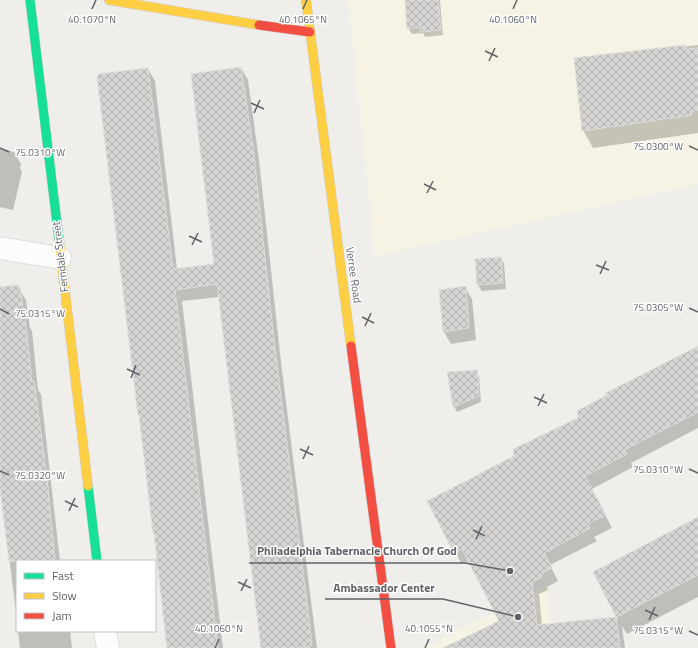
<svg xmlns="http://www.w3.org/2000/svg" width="698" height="648" viewBox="0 0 698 648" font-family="'Titillium Web',sans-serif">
<defs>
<pattern id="building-cross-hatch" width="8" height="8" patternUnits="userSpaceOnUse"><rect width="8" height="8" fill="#d6d5d3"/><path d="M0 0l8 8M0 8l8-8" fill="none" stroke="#b1b0af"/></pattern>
</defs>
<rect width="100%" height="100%" fill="#efeeea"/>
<!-- commercial -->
<g fill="#f7f3e4">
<polygon points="348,0 698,0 698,184 375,256"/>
<polygon points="547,586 554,648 424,648"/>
</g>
<!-- shadow -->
<g fill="#0003">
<polygon points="406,0 440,0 443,35 425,37 423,33 412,34 408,28"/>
<polygon points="698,45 698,133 593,148 583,130 575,59"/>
<polygon points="241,68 248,80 259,160 281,362 317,648 261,648 219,297 182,301 223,648 168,648 148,69 155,81 177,269 215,264"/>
<polygon points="0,148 14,152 21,164 20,168 22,172 13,210 0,207"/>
<polygon points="501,258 504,264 506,289 482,291 478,285 476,260"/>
<polygon points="17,286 26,300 30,328 32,331 38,390 41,394 43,412 60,561 17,561 17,621 0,482 0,288"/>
<polygon points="465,287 472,299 476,340 451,344 444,332 440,291"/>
<polygon points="698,353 698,428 631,463 633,467 592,489 612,528 594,537 597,541 550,565 558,581 547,587 548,590 539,594 542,626 618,618 594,573 698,519 698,597 627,634 622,626 625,648 473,648 500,622 469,561 462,564 455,552 515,457 579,419"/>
<polygon points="476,371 479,377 481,402 457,412 454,406"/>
<polygon points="18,631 70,631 72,648 20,648"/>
</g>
<!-- building -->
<g fill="url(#building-cross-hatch)" stroke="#deddd9">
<polygon points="405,0 438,0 441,30 421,32 420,27 407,29"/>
<polygon points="685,45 686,49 698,48 698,110 691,111 692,115 582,131 574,58"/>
<polygon points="241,67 253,147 275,349 312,644 310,645 310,647 299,648 261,648 217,284 175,290 218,648 167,648 154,533 153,533 139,415 138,415 97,76 99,75 99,74 148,68 173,269 214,264 191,74"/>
<polygon points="501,257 503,283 477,285 475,259"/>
<polygon points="18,285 18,288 20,287 24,318 25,318 32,381 34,381 47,478 55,561 9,561 0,489 0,287"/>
<polygon points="466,286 469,328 443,332 439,290"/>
<polygon points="698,346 698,412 624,450 627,454 585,476 606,515 588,524 590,528 544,553 552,568 540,574 542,577 532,582 537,625 616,617 620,648 443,648 499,621 462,549 454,553 427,501 514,456 513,449 578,418 577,411 607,395 606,393"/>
<polygon points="477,370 479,396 453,407 447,372"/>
<polygon points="698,517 698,575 616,617 593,572"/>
</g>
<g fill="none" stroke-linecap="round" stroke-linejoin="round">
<defs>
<g id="street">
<polyline points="0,248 60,258"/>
<polyline points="105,631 108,648"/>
</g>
<g id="fast">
<polyline points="30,0 59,240"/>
<polyline points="88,486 97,561"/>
</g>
<g id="slow">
<polyline points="109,0 259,25"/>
<polyline points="306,0 351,346"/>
<polyline points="59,240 88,486"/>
</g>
<g id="jam">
<polyline points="259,25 310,32"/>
<polyline points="351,346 391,648"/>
</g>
</defs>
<!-- street casing -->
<use href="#street" stroke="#cbcccc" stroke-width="23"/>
<!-- fast casing -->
<use href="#fast" stroke="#cacacb" stroke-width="10"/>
<!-- slow casing -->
<use href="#slow" stroke="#cacacb" stroke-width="10"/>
<!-- jam casing -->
<use href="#jam" stroke="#cacacb" stroke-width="10"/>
<!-- street -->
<use href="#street" stroke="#fdfcfc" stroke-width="22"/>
<!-- fast -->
<use href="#fast" stroke="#16e098" stroke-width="9"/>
<!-- slow -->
<use href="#slow" stroke="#ffcf43" stroke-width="9"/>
<!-- jam -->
<use href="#jam" stroke="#f24e42" stroke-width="9"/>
</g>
<!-- ticks -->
<path fill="none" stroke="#5f6368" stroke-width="1.5" d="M92,9L96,0M303,9L307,0M513,9L517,0M485,51L498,57M489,61L495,48M251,103L264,109M254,113L260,100M689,146L698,150M0,148L9,152M424,184L436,190M427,193L433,181M189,236L202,242M192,245L198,233M596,265L609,270M600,274L606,261M689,308L698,312M0,309L9,314M362,317L374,323M365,326L371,313M127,369L140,375M131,378L136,365M534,397L547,403M538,406L544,394M300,449L313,455M303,459L309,446M689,469L698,473M0,471L9,475M65,501L78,507M69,511L75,498M473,530L485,536M476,539L482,526M238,582L251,588M241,591L247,579M645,610L658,616M649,620L655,607M689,631L698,635M215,648L219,639M425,648L429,639"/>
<g text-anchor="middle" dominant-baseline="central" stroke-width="3" stroke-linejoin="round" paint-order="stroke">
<!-- street labels -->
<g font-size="11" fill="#5f6368" stroke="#fff">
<text transform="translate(60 257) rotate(-97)">Ferndale Street</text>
<text transform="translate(354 275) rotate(82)">Verree Road</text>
</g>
</g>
<g font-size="10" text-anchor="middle" fill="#5f6368" stroke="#fff" stroke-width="3" stroke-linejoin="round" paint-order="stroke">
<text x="92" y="23">40.1070°N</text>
<text x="303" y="23">40.1065°N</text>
<text x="513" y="23">40.1060°N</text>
<text x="658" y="150">75.0300°W</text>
<text x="40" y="156">75.0310°W</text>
<text x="658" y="311">75.0305°W</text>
<text x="40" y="317">75.0315°W</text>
<text x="658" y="473">75.0310°W</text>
<text x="40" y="479">75.0320°W</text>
<text x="219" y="632">40.1060°N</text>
<text x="429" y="632">40.1055°N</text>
<text x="658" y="634">75.0315°W</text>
</g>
<!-- callouts -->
<path fill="none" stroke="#5f6368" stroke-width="1.5" d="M510 571L465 563H249M518 617L443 599H325"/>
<g fill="#5f6368" stroke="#fff" stroke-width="1.5">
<circle cx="510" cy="571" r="4"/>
<circle cx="518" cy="617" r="4"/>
</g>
<g font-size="12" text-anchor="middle" font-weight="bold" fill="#5f6368" stroke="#fff" stroke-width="3" stroke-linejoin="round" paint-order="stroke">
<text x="357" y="555">Philadelphia Tabernacle Church Of God</text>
<text x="384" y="592">Ambassador Center</text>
</g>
<!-- legend -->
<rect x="16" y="560" width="140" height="72" fill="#ffffff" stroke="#bfc1c3"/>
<rect x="24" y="573" width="20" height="6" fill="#16e098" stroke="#bfc1c3"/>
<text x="52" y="580" font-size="12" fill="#5f6368">Fast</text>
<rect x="24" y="593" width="20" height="6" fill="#ffcf43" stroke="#bfc1c3"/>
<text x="52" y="600" font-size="12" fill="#5f6368">Slow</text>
<rect x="24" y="613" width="20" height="6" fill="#f24e42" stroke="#bfc1c3"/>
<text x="52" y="620" font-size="12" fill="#5f6368">Jam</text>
</svg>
